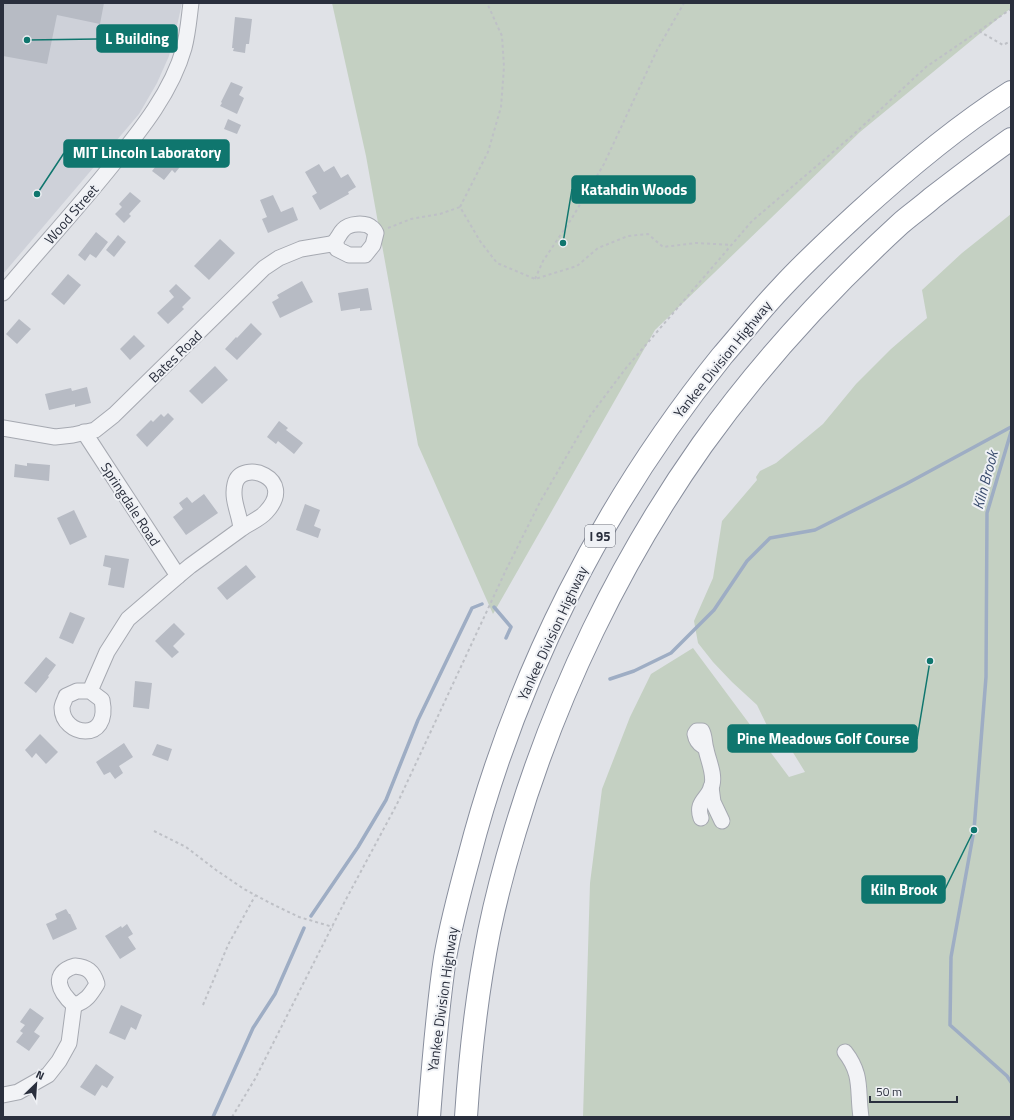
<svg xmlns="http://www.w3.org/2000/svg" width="1014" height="1120" viewBox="0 0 1014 1120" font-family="'Titillium Web',sans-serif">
<rect width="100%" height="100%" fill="#e0e2e7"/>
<!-- built -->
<polygon fill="#ced1d9" points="3,3 182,3 177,26 169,56 157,83 139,114 3,274"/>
<!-- green -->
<g fill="#c4d0c2">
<polygon points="332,3 1011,3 1011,8 860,132 655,330 493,614 418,445 366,156"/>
<polygon points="1011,214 1011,1117 583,1117 590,883 602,789 630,717 651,674 693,648 789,777 805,772 789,746 771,734 757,705 732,682 713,662 698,643 694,621 713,578 722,521 757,480 756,477 760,471 776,463 823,424 856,384 891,349 927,318 922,290 962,253"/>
</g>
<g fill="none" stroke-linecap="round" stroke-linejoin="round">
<!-- stream -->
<g stroke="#9eadc4" stroke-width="3.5">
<polyline points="1011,432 987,513 986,677 974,830 951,957 950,1025 1007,1076 1011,1082"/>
<polyline points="494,607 511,627 506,638"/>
<polyline points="610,679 634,671 671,653 714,610 747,561 770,538 815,530 906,484 1011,427"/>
<polyline points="311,916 358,847 386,800 418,720 472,608 482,604"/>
<polyline points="213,1117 253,1028 275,994 304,928"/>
</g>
</g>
<!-- building -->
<g fill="#b7bbc4">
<polygon points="3,3 104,3 100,24 57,15 47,64 3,56"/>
<polygon points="235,17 252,19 249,44 246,44 245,53 233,51 234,48 232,48"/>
<polygon points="231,82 243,87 239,95 244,98 237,114 220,106 222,103 221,102"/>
<polygon points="228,119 241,125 237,134 224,129"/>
<polygon points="177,140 192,152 175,173 172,170 164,180 152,171"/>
<polygon points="319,164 324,172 334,166 341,178 348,174 356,187 348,192 349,194 320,210 312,196 317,193 305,172"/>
<polygon points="130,192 141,201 129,214 131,216 124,223 115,214 122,207 119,204"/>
<polygon points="273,195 281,212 293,207 298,220 268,233 262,219 267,217 260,200"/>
<polygon points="96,232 108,242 96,258 90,254 85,261 78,255"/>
<polygon points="118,235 126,242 114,257 106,250"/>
<polygon points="220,239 235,253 209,280 194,266"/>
<polygon points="68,274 81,285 64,305 51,294"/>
<polygon points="302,281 313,302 280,318 272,302 279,298 277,295"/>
<polygon points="176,284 191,298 182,307 184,309 168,324 157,313 174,297 169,291"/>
<polygon points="368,288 372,310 360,311 360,308 341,311 338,293"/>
<polygon points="19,319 31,329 17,344 6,334"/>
<polygon points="251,323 262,334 237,360 225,349 236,337 237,338"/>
<polygon points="134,335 145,346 130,360 120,349"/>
<polygon points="215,366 228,380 202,404 189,391"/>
<polygon points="87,387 91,403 75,407 75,404 49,410 45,394 71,388 72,391"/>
<polygon points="168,413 174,419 147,447 136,435 151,420 153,422 161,414 164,417"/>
<polygon points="279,421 288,428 286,430 303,443 294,454 278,441 276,444 267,437"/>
<polygon points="27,463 50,465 49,481 14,477 15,464 27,466"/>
<polygon points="204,494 218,513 186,535 173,517 183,509 179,503 187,497 192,503"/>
<polygon points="305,504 320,510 314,526 321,529 318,538 296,530"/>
<polygon points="74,510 87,537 70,545 57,518"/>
<polygon points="105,555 129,559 124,588 108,585 111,568 103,566"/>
<polygon points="246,565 256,577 227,600 217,588"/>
<polygon points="70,612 85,618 73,644 59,638"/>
<polygon points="174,623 185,634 173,646 179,652 172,658 155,641"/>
<polygon points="46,657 56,665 48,676 49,677 36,693 24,683"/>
<polygon points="135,681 152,683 149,709 133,707"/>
<polygon points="40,734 58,752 46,764 36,753 32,758 25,750"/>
<polygon points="124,743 133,757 119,766 123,773 115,779 110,772 104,775 96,762"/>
<polygon points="157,744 172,749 168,761 152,755"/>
<polygon points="66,909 69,914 70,914 77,929 53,940 46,924 57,919 55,914"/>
<polygon points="127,924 133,934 128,937 136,949 120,959 105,936 121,926 122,928"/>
<polygon points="121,1005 142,1015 136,1030 131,1027 125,1040 109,1033"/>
<polygon points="30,1008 44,1018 34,1032 40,1036 29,1051 16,1042 23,1033 20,1031 25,1025 20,1022"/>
<polygon points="96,1064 114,1077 107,1088 102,1085 95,1096 80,1087"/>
</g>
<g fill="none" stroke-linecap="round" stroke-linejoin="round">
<defs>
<g id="minor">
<path d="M3,293C39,250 78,208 113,164C141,130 172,91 184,48C188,33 189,18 191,3"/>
<path d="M3,428L55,437L73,435L95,430L114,415L264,268L279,258L301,249L331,244C338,241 338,235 343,230C349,223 366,222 372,228C374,229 375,231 376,233L373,245L365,255H349L337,249L336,242"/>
<path d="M84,432L178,576L190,566L241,529C240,514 231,500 235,484C241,458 298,478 266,512C260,519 249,523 241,529"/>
<path d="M90,691L102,700C111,744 62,736 62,708C62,704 65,700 66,696L77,691H90L107,652L128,619L178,576"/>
<polyline points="711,787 713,802 722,821"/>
<path d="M701,818C695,801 709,799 712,785C715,774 708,760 706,749C704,743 705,737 702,731H697L695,734C696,740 698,743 703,746"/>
<path d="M75,966C87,967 93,971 97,984C91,994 86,1002 74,1005C59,992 50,973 75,966Z"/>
<path d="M845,1052C863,1075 857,1091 861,1117"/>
<polyline points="3,1095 18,1092 48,1075 59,1061 69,1043 74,1005"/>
</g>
<g id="highway">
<path d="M429,1117C433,1064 437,1011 445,958C451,924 460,890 469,857C516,675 604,502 722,356C742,333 761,309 782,287C806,261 832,237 857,214C905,170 956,127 1011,92"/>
<path d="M466,1117C470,1055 477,993 489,932C496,898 505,864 515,831C556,694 620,561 702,445C760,364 828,290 900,224C910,215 922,207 932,198C958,178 984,158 1011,139"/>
</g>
</defs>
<!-- minor casing -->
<use href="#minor" stroke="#a6a9b1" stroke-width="17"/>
<!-- highway casing -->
<use href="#highway" stroke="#888e9d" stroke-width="24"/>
<!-- path -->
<g stroke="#bec0c6" stroke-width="2" stroke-dasharray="3 3" stroke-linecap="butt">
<polyline points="979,31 1003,45 1011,41"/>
<polyline points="460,207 488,152 501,107 504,67 502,36 487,3"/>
<polyline points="388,228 411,219 440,214 460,207 480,241 497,263 535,279 577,266 598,248 628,236 648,234 663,247 696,243 732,245"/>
<polyline points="535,279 543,261 572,218 604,164 657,50 684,3"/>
<polyline points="154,831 186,847 216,870 244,889 270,903 299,917 333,927"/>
<polyline points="203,1005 228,945 255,896"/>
<polyline points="232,1117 255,1079 344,903 397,804 506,570 540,502 590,416 626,368 752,221 853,135 926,67 1011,9"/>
</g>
<!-- minor -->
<use href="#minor" stroke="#f2f3f6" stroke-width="15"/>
<!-- highway -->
<use href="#highway" stroke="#fff" stroke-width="22"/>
</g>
<g text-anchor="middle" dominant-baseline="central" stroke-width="4" stroke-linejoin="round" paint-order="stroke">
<!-- shield labels -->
<rect fill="#eff1f5" stroke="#656974" stroke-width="1" x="585" y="525" width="30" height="22" rx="3"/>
<g font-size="13" font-weight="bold" fill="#2a2f3d">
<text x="600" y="536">I 95</text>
</g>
<!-- street labels -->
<g font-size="14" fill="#2a2f3d" stroke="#eff1f5">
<text transform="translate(71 214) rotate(-49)">Wood Street</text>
<text transform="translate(175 356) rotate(-44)">Bates Road</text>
<text transform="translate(722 359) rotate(-51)">Yankee Division Highway</text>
<text transform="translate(131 504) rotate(57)">Springdale Road</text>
<text transform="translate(552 633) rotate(-65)">Yankee Division Highway</text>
<text transform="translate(442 999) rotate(-82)">Yankee Division Highway</text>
</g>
<!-- water labels -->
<g font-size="15" font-style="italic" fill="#384b6d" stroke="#eff1f5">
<text transform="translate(985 480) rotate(-75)">Kiln Brook</text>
</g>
</g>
<!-- callouts -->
<path fill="none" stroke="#0f766e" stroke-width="1.5" d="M27 40L97 39M37 194L64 153M563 243L572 189M930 661L917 739M974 830L945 889"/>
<g fill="#0f766e" stroke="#eff1f5" stroke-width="1.5">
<circle cx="27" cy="40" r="4"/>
<circle cx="37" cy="194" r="4"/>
<circle cx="563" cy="243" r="4"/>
<circle cx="930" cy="661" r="4"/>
<circle cx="974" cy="830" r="4"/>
</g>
<g fill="#0f766e" stroke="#0f766e" stroke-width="1.5">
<rect x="97" y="25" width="80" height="27" rx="4"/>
<rect x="64" y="140" width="165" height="27" rx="4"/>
<rect x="572" y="176" width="123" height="27" rx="4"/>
<rect x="728" y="725" width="189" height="27" rx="4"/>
<rect x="862" y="876" width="83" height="27" rx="4"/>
</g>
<g font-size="15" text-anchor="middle" font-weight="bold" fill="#fff">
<text x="137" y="44">L Building</text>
<text x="147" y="158">MIT Lincoln Laboratory</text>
<text x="634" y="195">Katahdin Woods</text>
<text x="823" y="744">Pine Meadows Golf Course</text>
<text x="904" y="895">Kiln Brook</text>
</g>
<!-- border -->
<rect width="1014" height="1120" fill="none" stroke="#2a2f3d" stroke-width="8"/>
<!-- north arrow -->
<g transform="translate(36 1084) rotate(25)" stroke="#eff1f5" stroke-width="3" paint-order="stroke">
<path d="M0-3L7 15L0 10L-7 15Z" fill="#2a2f3d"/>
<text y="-6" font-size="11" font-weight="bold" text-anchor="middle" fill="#2a2f3d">N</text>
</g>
<!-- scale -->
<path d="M870 1096v6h87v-6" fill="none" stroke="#2a2f3d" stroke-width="2"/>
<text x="876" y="1096" font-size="12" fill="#2a2f3d" stroke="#eff1f5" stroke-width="3" paint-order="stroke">50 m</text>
</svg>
